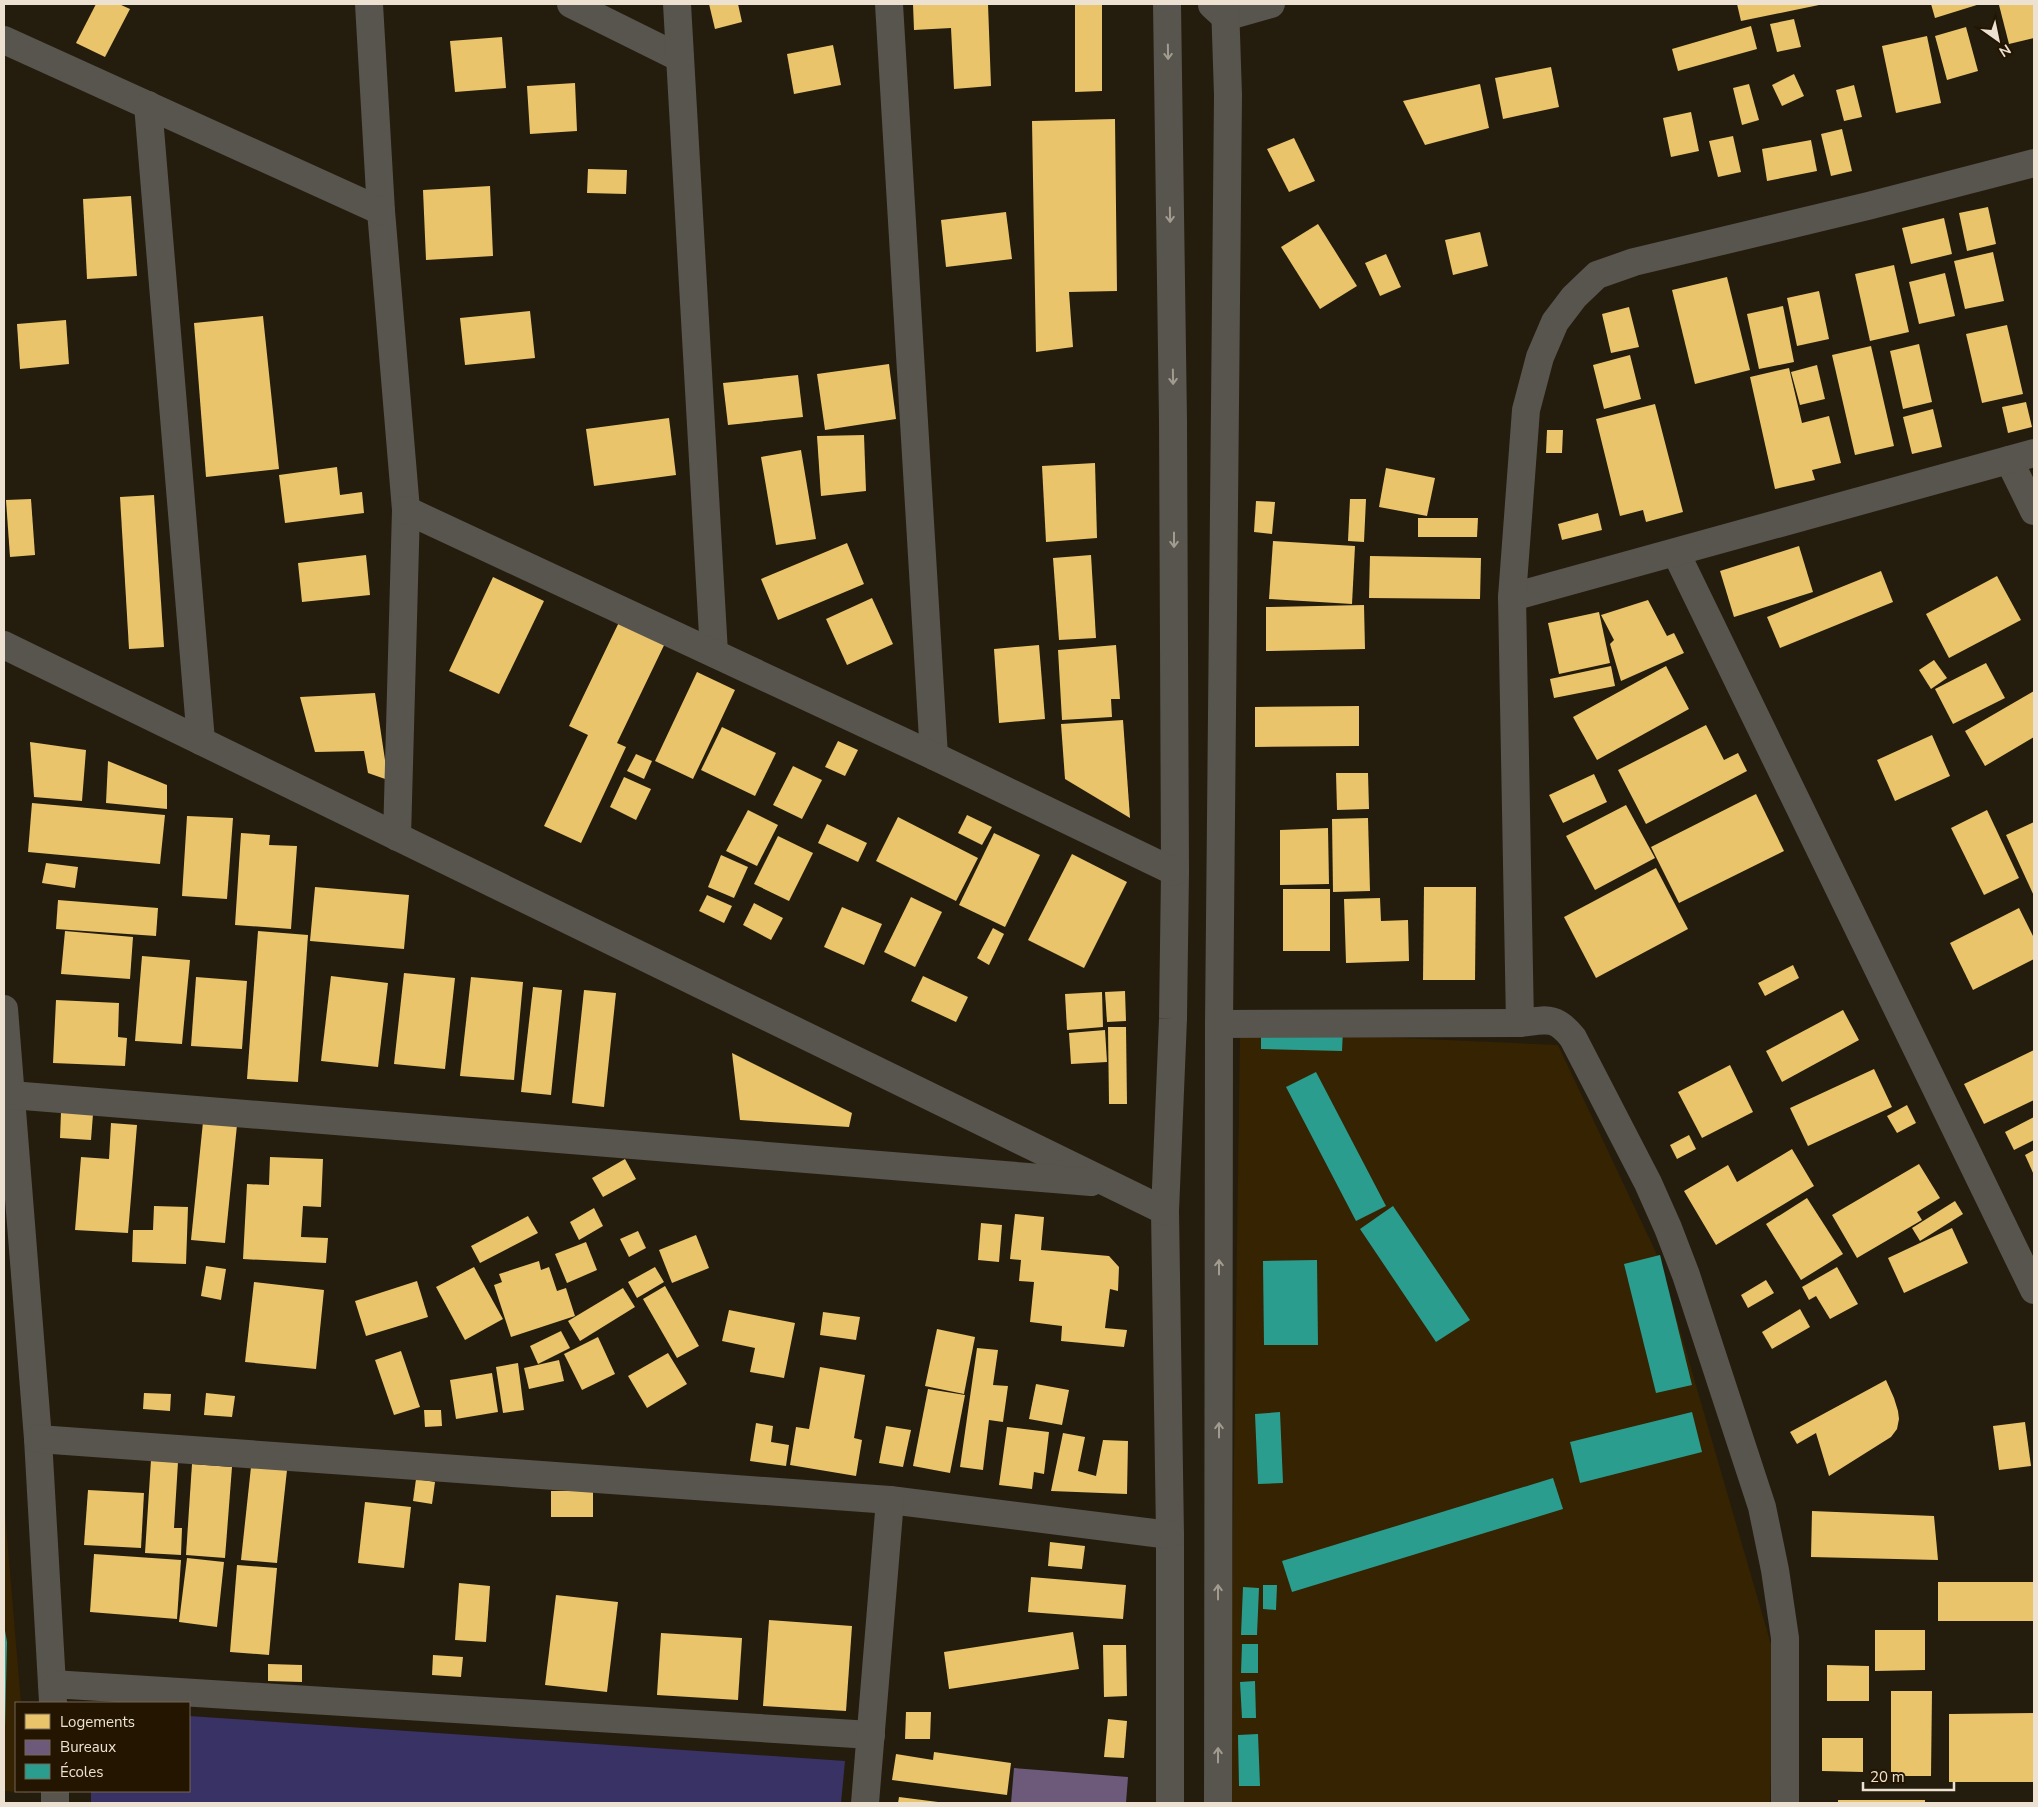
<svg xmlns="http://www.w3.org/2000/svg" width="2038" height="1807" viewBox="0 0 2038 1807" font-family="'Nunito Sans',sans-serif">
<rect width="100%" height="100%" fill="#241c0d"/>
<!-- built -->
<g fill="#352302">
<polygon points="1240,1031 1558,1045 1660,1261 1775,1658 1770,1803 1225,1803 1232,1596"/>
<polygon points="4,1500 21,1703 16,1703 16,1791 29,1791 29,1793 4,1791"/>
</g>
<!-- green -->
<polygon fill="#393265" points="189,1716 845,1761 841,1803 91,1803 91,1791 189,1791"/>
<!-- homes -->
<g fill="#e9c46a">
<polygon points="96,4 119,4 130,9 105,57 76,43"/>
<polygon points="709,4 738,4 742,22 715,29"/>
<polygon points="913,4 988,4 991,86 954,89 951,28 914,30"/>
<polygon points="1075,4 1102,4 1102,91 1075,92"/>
<polygon points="1737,4 1819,4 1819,5 1741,21"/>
<polygon points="1931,4 1980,4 1935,18"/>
<polygon points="2006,4 2034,4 2034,38 2009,44 1999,5"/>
<polygon points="1794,19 1801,47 1777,52 1770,24"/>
<polygon points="1751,26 1757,49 1678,71 1672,49"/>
<polygon points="1966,27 1978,71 1947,80 1935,36"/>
<polygon points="1927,36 1941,103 1896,113 1882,46"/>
<polygon points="502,37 506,88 455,92 450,41"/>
<polygon points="833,45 841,85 794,94 787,54"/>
<polygon points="1551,67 1559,107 1503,119 1495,78"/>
<polygon points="1794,74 1804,96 1782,106 1772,85"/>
<polygon points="575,83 577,131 530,134 527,86"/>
<polygon points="1480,84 1489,128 1425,145 1403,101"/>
<polygon points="1749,84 1759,120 1742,125 1733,88"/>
<polygon points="1854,85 1862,117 1844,121 1836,90"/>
<polygon points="1691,112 1699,151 1671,157 1663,118"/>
<polygon points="1115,119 1117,291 1069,292 1073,347 1036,352 1032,121"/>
<polygon points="1842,129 1852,171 1831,176 1821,134"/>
<polygon points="1733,136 1741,172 1718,177 1709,141"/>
<polygon points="1294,138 1315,181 1289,192 1267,149"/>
<polygon points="1811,140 1817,171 1767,181 1762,149"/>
<polygon points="588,169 627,170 626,194 587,193"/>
<polygon points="490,186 493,256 426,260 423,190"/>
<polygon points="131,196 137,276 87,279 83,199"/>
<polygon points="1988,207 1996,244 1967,251 1959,213"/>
<polygon points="1006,212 1012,259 946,267 941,220"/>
<polygon points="1944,218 1952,254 1911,264 1902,228"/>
<polygon points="1318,224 1357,286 1320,309 1281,247"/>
<polygon points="1480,232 1488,266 1453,275 1445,240"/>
<polygon points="1993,252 2004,301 1965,309 1954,261"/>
<polygon points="1386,254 1401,287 1380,296 1365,263"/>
<polygon points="1894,265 1909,332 1870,341 1855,274"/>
<polygon points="1945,273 1955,316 1919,324 1909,282"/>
<polygon points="1727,277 1750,370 1695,384 1672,290"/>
<polygon points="1819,291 1829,339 1797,346 1787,298"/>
<polygon points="1783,306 1794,362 1759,369 1747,314"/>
<polygon points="1629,307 1639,347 1611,353 1602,314"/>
<polygon points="530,311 535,358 465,365 460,318"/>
<polygon points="263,316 279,469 206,477 194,323"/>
<polygon points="66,320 69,364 20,369 17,324"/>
<polygon points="2007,325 2023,394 1982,403 1966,334"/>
<polygon points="1919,344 1932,402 1903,409 1890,351"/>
<polygon points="1871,346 1894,446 1855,455 1832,355"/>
<polygon points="1630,355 1641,399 1604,409 1593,365"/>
<polygon points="889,364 896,419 825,430 817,374"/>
<polygon points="1817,365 1825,399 1800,405 1791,372"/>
<polygon points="1789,368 1802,423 1829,416 1841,463 1812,470 1815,480 1775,489 1750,377"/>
<polygon points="798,375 803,417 728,425 723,383"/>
<polygon points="2026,402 2032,427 2008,433 2002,407"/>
<polygon points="1655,404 1683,512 1646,522 1643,510 1620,516 1596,419"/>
<polygon points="1933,409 1942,447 1912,454 1903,417"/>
<polygon points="669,418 676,475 594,486 586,429"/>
<polygon points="1547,430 1563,430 1562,453 1546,453"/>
<polygon points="864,435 866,491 821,496 817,436"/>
<polygon points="801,450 816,539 776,545 761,457"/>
<polygon points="1095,463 1097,538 1046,542 1042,466"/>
<polygon points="337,467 340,495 362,492 364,513 285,523 279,475"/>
<polygon points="1386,468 1435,478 1427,516 1379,507"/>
<polygon points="154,495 164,647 129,649 120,497"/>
<polygon points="31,499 35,555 10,557 6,500"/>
<polygon points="1350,499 1366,499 1364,542 1348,541"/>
<polygon points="1256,501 1275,502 1272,534 1254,532"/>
<polygon points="1598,513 1602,530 1562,540 1558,524"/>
<polygon points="1418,518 1478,518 1477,537 1418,537"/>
<polygon points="1273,541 1355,546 1352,604 1269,599"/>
<polygon points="847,543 864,584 778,620 761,579"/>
<polygon points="1799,546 1813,592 1734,617 1720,571"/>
<polygon points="366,555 370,595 302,602 298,563"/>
<polygon points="1091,555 1096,638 1059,640 1053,558"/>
<polygon points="1370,556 1481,558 1480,599 1369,598"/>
<polygon points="1881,571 1893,602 1780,648 1767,617"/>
<polygon points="1997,576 2021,620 1949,658 1926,614"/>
<polygon points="493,577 544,601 499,694 449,671"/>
<polygon points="872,598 893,644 847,665 826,619"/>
<polygon points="1648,600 1667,636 1674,633 1684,653 1621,681 1610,644 1614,640 1601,615"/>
<polygon points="1364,605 1365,649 1266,651 1266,607"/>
<polygon points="1599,612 1610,663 1559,674 1548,623"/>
<polygon points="622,616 668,637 617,743 626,747 581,843 544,826 588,735 569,726"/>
<polygon points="1039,645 1045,719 999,723 994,649"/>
<polygon points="1116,645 1120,699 1111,699 1112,717 1062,720 1058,650"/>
<polygon points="1934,660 1947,678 1931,689 1919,670"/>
<polygon points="1986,663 2005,698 1953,724 1935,689"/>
<polygon points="1611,666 1615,686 1554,698 1550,679"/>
<polygon points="1666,666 1689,709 1597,760 1573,717"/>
<polygon points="697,672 735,690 693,779 655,761"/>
<polygon points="2034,691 2034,737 1985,766 1965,731"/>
<polygon points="375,693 388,780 368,773 364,751 315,752 300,697"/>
<polygon points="1359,706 1359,746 1255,747 1255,707"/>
<polygon points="1123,720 1130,818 1065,779 1061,724"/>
<polygon points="1706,725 1724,760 1738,753 1747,771 1646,824 1618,770"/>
<polygon points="722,727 776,753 755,796 701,770"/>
<polygon points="1932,735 1950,776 1895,801 1877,760"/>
<polygon points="838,741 858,750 845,776 825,767"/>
<polygon points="30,742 86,750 82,801 34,797"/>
<polygon points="636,754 652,761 644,779 627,771"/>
<polygon points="108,761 167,785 167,809 106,803"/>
<polygon points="793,766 822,780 802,819 773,805"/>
<polygon points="1336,773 1368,773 1369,809 1337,810"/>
<polygon points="1594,774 1607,802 1563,823 1549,795"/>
<polygon points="624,777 651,789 636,820 610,807"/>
<polygon points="1756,794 1784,851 1679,903 1651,847"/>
<polygon points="32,803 165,815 160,864 28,852"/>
<polygon points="1626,805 1655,858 1595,890 1566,836"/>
<polygon points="748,810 778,825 757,866 726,851"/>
<polygon points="1987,810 2019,878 1984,895 1951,828"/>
<polygon points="967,815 992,827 982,845 958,833"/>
<polygon points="187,816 233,818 227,899 182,896"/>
<polygon points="898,817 978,858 956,901 876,861"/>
<polygon points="1368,818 1370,891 1333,892 1332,819"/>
<polygon points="2034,822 2034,896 2006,835"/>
<polygon points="827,824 867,843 858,862 818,843"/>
<polygon points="1328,828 1329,884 1280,885 1280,830"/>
<polygon points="241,833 270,835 269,845 297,846 291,929 235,925"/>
<polygon points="994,833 1040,855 1005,927 959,905"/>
<polygon points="778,836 813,853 789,901 754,884"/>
<polygon points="1072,854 1127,882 1084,968 1028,940"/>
<polygon points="721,855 748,867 734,898 708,887"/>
<polygon points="46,863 78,867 75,888 42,883"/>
<polygon points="1656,868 1688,929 1596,978 1564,917"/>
<polygon points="315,887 409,895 404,949 310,941"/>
<polygon points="1424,887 1476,887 1475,980 1423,980"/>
<rect x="1283" y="889" width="47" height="62"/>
<polygon points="707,895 732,906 724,923 699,911"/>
<polygon points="911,897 942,912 915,967 884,952"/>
<polygon points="1380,898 1381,921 1408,920 1409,961 1346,963 1344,899"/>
<polygon points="58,900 158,908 156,936 56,929"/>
<polygon points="754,903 783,918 771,940 743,925"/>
<polygon points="842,907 882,924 864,965 824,947"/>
<polygon points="2019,908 2034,938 2034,959 1973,990 1950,943"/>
<polygon points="993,928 1004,934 989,965 977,958"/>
<polygon points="65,931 133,937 130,979 61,974"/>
<polygon points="258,931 308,935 298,1082 247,1079"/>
<polygon points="142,956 190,960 182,1044 135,1041"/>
<polygon points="1793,965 1799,978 1765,996 1758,983"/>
<polygon points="404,973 455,978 445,1069 394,1064"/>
<polygon points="331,976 388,983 378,1067 321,1061"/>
<polygon points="923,976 968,997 956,1022 911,1001"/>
<polygon points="196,977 247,981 242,1049 191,1046"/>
<polygon points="471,977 523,982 514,1080 460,1076"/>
<polygon points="533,987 562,990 551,1095 521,1092"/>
<polygon points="584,990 616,993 604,1107 572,1103"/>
<polygon points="1125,991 1126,1021 1107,1022 1105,992"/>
<polygon points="1102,992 1103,1027 1067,1030 1065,994"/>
<polygon points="56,1000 119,1003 118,1037 127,1038 125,1066 53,1063"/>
<polygon points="1843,1010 1859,1040 1782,1082 1766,1051"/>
<polygon points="1108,1027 1126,1027 1127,1104 1109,1104"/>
<polygon points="1105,1030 1107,1062 1071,1064 1069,1033"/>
<polygon points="2034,1050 2034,1100 1984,1124 1964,1084"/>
<polygon points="732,1053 852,1113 849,1127 740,1120"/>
<polygon points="1730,1065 1753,1112 1702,1138 1678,1092"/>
<polygon points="1874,1069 1892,1107 1808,1146 1790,1108"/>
<polygon points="1907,1105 1916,1123 1897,1133 1887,1116"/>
<polygon points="61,1112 93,1114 91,1140 60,1138"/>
<polygon points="2034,1117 2034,1140 2014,1150 2005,1132"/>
<polygon points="203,1122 237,1125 225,1243 191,1240"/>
<polygon points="111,1123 137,1125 128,1233 75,1230 81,1157 109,1159"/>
<polygon points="1689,1135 1696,1149 1677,1159 1670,1145"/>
<polygon points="1792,1149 1814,1186 1716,1245 1684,1191 1728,1165 1737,1182"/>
<polygon points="2034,1150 2034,1175 2025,1155"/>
<polygon points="270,1157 323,1159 321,1207 303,1206 301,1237 328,1238 326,1263 243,1259 247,1184 269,1185"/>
<polygon points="625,1159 636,1179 603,1197 592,1178"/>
<polygon points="1919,1164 1940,1198 1917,1212 1922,1220 1857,1258 1832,1215"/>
<polygon points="1807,1198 1843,1254 1801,1280 1766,1224"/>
<polygon points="1955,1201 1963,1214 1920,1241 1912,1228"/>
<polygon points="154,1206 188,1207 186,1264 132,1262 133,1230 153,1230"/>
<polygon points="594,1208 603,1226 579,1240 570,1222"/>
<polygon points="1015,1214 1044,1217 1041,1250 1109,1256 1119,1267 1118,1291 1110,1289 1105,1328 1127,1330 1124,1347 1061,1341 1062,1326 1030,1322 1034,1282 1019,1281 1021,1260 1010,1259"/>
<polygon points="528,1216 538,1233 480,1263 471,1246"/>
<polygon points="981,1223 1002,1225 999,1262 978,1260"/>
<polygon points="1952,1228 1968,1263 1904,1293 1888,1258"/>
<polygon points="638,1231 646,1248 629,1257 620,1239"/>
<polygon points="696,1235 709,1268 672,1283 659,1250"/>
<polygon points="586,1242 597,1270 567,1283 555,1254"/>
<polygon points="539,1261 541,1270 549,1267 557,1291 566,1288 575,1316 511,1337 494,1285 502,1282 499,1274"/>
<polygon points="206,1266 226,1269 221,1300 201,1296"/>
<polygon points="474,1267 503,1319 465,1340 436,1287"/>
<polygon points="655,1267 664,1282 637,1298 628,1282"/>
<polygon points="1837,1267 1858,1304 1830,1319 1816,1296 1809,1300 1802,1287"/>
<polygon points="1766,1280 1774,1293 1748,1308 1741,1295"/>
<polygon points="417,1281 428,1317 366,1336 355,1301"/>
<polygon points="254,1282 324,1290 316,1369 245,1362"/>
<polygon points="665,1286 699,1346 677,1358 643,1299"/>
<polygon points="623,1288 635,1307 580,1341 568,1321"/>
<polygon points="1800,1309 1810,1327 1772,1349 1762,1332"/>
<polygon points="729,1310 795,1323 784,1378 750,1372 755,1348 722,1341"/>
<polygon points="823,1312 860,1317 856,1340 820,1335"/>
<polygon points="937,1329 975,1337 964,1394 925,1386"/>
<polygon points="561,1331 570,1348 538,1364 530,1346"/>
<polygon points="598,1337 615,1374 582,1390 564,1354"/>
<polygon points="977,1348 998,1350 993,1385 1008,1386 1003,1422 989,1420 983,1470 960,1467"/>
<polygon points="401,1351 420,1407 394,1415 375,1360"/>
<polygon points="668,1353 687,1384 647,1408 628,1376"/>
<polygon points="559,1360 564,1381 529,1389 524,1368"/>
<polygon points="518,1363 524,1410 503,1413 496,1367"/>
<polygon points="820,1367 865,1375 854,1438 862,1440 856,1476 790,1465 796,1427 809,1429"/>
<polygon points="492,1373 498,1412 456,1419 450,1380"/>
<polygon points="1886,1380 1894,1398 1898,1411 1899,1419 1897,1429 1891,1437 1829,1476 1816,1433 1797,1444 1790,1432"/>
<polygon points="1036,1384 1069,1390 1062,1425 1029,1419"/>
<polygon points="928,1389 965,1395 950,1473 913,1466"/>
<polygon points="144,1393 171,1394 170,1411 143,1409"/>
<polygon points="206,1393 235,1396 232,1417 204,1415"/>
<polygon points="424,1410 441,1410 442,1426 425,1427"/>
<polygon points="2025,1422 2031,1466 1999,1470 1993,1426"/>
<polygon points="756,1423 773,1426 771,1442 789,1445 786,1466 750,1461"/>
<polygon points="886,1426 911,1430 903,1467 879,1463"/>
<polygon points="1007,1427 1049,1432 1044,1474 1034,1472 1032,1489 999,1485"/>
<polygon points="1063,1433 1085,1437 1078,1471 1096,1476 1103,1440 1128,1441 1127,1494 1051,1491"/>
<polygon points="151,1460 178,1462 174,1528 182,1528 181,1555 145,1553"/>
<polygon points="192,1464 232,1467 225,1558 186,1555"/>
<polygon points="251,1467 287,1470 277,1563 241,1560"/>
<polygon points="416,1479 435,1482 432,1504 413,1501"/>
<polygon points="88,1490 144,1493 141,1548 84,1545"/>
<rect x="551" y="1491" width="42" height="26"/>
<polygon points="365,1502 411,1507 404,1568 358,1563"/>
<polygon points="1812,1511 1934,1516 1938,1560 1811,1557"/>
<polygon points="1050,1542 1085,1546 1082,1569 1048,1566"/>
<polygon points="94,1554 181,1560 177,1619 90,1612"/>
<polygon points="187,1558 224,1562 217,1627 179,1622"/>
<polygon points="237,1565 277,1568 269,1655 230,1652"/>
<polygon points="1031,1577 1126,1585 1123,1619 1028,1612"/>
<rect x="1938" y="1582" width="96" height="39"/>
<polygon points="459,1583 490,1586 486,1642 455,1640"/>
<polygon points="556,1595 618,1602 607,1692 545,1685"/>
<polygon points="769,1620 852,1626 846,1711 763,1706"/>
<polygon points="1875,1630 1925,1630 1925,1670 1875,1671"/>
<polygon points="1073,1632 1079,1669 949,1689 944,1652"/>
<polygon points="661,1633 742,1638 738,1700 657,1695"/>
<polygon points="1103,1645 1126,1645 1127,1696 1104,1697"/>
<polygon points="433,1655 463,1657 461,1677 432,1675"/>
<polygon points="268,1664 302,1665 302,1682 268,1681"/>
<polygon points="1827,1665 1869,1666 1869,1701 1827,1701"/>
<polygon points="1891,1691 1932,1691 1931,1776 1891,1776"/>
<polygon points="906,1712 931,1712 930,1739 905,1739"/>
<polygon points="2034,1713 2034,1782 1949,1782 1949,1714"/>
<polygon points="1108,1719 1127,1721 1124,1758 1104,1757"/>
<polygon points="1822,1738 1863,1738 1863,1772 1822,1771"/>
<polygon points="934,1752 1011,1763 1007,1795 892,1780 896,1754 933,1760"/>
<polygon points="899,1797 938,1802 938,1803 898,1803"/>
<rect x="1838" y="1800" width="87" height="3"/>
</g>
<!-- offices -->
<polygon fill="#6d597a" points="1014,1768 1128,1777 1126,1803 1011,1803"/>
<!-- schools -->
<g fill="#2a9d8f">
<polygon points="1261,1028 1343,1029 1342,1051 1261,1049"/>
<polygon points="1316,1072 1386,1206 1356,1221 1286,1087"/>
<polygon points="1393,1206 1470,1320 1436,1342 1360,1229"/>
<polygon points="1660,1255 1692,1385 1656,1393 1624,1264"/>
<polygon points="1317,1260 1318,1345 1264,1345 1263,1261"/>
<polygon points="1280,1412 1283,1483 1258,1484 1255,1414"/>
<polygon points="1692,1412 1702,1452 1580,1483 1570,1442"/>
<polygon points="1553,1478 1563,1509 1292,1592 1282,1561"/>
<polygon points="1263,1585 1277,1585 1276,1610 1263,1609"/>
<polygon points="1243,1587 1259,1588 1257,1635 1241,1635"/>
<polygon points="4,1625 7,1642 5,1728 4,1728"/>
<polygon points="1242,1644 1258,1644 1258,1673 1241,1673"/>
<polygon points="1255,1681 1256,1718 1242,1718 1240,1682"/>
<polygon points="1258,1734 1260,1786 1239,1786 1238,1735"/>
</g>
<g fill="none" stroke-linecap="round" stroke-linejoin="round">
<!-- minor -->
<g stroke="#58544e" stroke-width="28">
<polyline points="369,4 381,211 406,510 397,837"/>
<polyline points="571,4 680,58"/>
<polyline points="677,4 714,653"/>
<polyline points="889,4 934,756"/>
<polyline points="1167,4 1173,420 1175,872 1173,1019 1165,1211 1170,1535 1170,1803"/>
<polyline points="1212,5 1225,17 1271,4"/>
<polyline points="4,40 381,211"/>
<polyline points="148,105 201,741"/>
<polyline points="2009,460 2034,511"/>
<polyline points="406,510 934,756 1175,872"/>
<polyline points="1676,553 2034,1290"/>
<polyline points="1512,597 2034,453"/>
<polyline points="4,645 1165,1211"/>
<polyline points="4,1009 38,1439 53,1702"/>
<polyline points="1219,1024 1520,1023"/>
<polyline points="11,1095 1091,1182"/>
<polyline points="38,1439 890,1500 1170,1535"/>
<polyline points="52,1684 871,1735"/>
<polyline points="55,1791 55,1803"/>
<polyline points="865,1803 890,1500"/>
<polyline points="1218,1803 1219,1024 1228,95 1225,4"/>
<path d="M1785,1803V1638L1775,1570L1762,1507L1686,1275L1668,1228L1648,1183L1573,1038C1555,1015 1546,1020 1520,1023L1512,597L1526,410L1540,357L1555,322L1574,297L1597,275L1634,262L1868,206L2034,163"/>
</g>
</g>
<!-- one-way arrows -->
<defs><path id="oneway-shaft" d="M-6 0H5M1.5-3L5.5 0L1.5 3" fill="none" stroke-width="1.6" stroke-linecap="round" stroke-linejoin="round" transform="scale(1.25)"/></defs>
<g stroke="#a29b90">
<use href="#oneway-shaft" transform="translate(1168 52) rotate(89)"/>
<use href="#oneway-shaft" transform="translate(1170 215) rotate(89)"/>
<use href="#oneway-shaft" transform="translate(1173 377) rotate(89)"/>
<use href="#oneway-shaft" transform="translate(1174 540) rotate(90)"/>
<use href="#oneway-shaft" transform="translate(1219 1267) rotate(-90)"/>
<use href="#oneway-shaft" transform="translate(1219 1430) rotate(-90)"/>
<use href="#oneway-shaft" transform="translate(1218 1592) rotate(-90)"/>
<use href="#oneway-shaft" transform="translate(1218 1755) rotate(-90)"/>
</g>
<!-- border -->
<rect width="2038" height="1807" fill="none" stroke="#ede2d2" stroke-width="10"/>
<!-- legend -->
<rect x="15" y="1702" width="175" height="90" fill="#241500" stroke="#746754"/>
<rect x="25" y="1714" width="25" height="15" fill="#e9c46a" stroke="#746754"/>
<text x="60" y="1727" font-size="15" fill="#ede2d2">Logements</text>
<rect x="25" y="1740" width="25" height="15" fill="#6d597a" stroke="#746754"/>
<text x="60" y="1752" font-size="15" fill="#ede2d2">Bureaux</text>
<rect x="25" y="1764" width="25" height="15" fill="#2a9d8f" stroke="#746754"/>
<text x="60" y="1777" font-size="15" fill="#ede2d2">Écoles</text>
<!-- north arrow -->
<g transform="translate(1998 40) rotate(147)" stroke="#241500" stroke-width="4" paint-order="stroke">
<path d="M0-4L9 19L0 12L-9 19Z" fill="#ede2d2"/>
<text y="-8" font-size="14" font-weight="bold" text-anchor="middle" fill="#ede2d2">N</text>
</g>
<!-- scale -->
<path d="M1863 1782v8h91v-8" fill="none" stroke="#ede2d2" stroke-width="2.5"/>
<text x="1870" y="1782" font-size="15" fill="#ede2d2" stroke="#241500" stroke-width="4" paint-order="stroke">20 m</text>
</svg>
